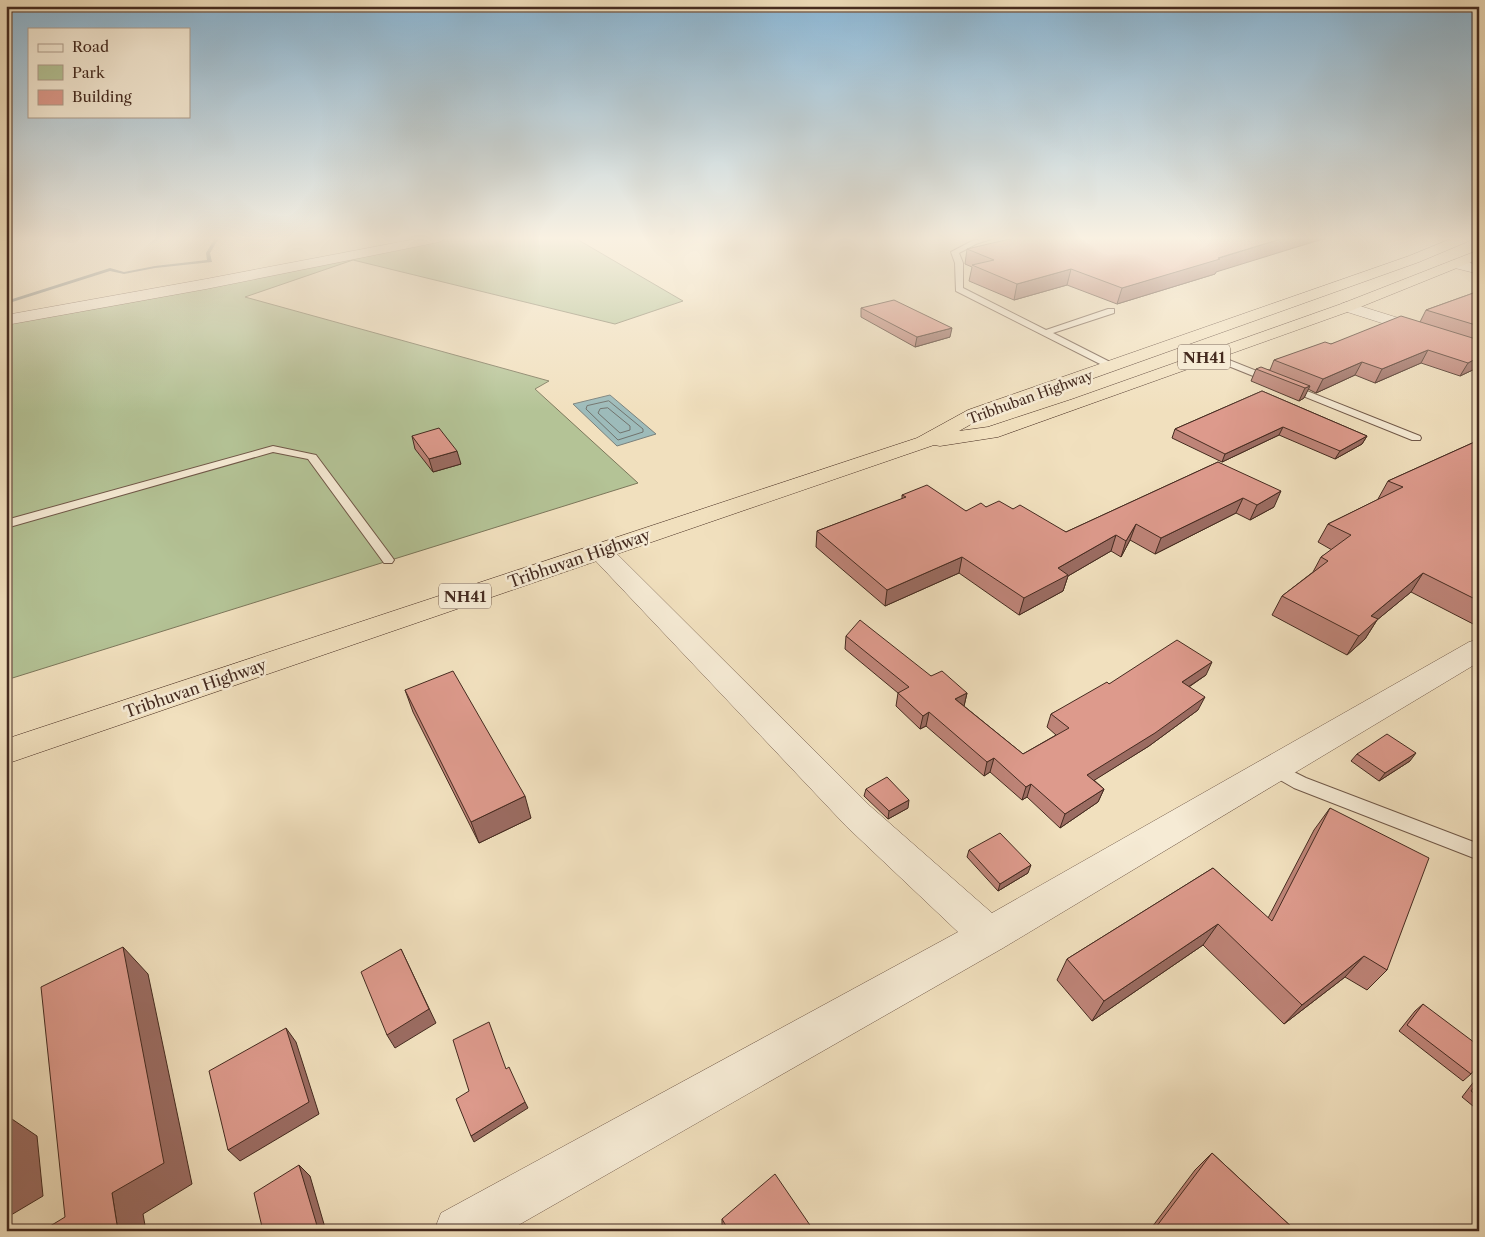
<svg xmlns="http://www.w3.org/2000/svg" width="1485" height="1237" viewBox="0 0 1485 1237" font-family="'Libre Caslon Text',serif">
<rect width="100%" height="100%" fill="#f1e0be"/>
<filter id="stains"><feTurbulence type="fractalNoise" baseFrequency=".004" numOctaves="4"/><feColorMatrix values="0 0 0 0 .2 0 0 0 0 .09 0 0 0 0 .02 0 0 0 .5 -.17"/></filter>
<radialGradient id="worn" r=".72"><stop offset=".6" stop-color="#630" stop-opacity="0"/><stop offset="1" stop-color="#630" stop-opacity=".3"/></radialGradient>
<!-- green -->
<polygon fill="#b4c396" stroke="#7c775b" points="439,238 575,238 683,301 615,324 353,260 245,297 549,381 535,389 638,483 6,680 6,320 206,284"/>
<!-- water -->
<polygon fill="#9dbbba" stroke="#7a817c" points="610,395 656,434 617,446 573,404"/>
<g fill="none" stroke-linecap="round" stroke-linejoin="round">
<!-- shore -->
<g stroke="#71736d" stroke-width="1">
<polygon points="609,401 643,429 643,432 618,440 586,409 587,406"/>
<polygon points="608,408 630,426 630,430 620,433 598,413 600,409"/>
</g>
<!-- stream -->
<polygon fill="#7a817c" fill-rule="evenodd" points="215,238 219,238 210,253 212,262 155,268 124,274 110,271 6,304 6,301 110,268 124,272 155,266 207,260 206,253"/>
<defs>
<g id="lane">
<polygon points="984,238 994,238 976,244 959,253 963,263 963,288 1046,330 1108,309 1114,309 1114,313 1053,333 1116,365 1116,369 1110,369 956,291 955,263 951,252 972,241"/>
<polygon points="1209,352 1420,436 1421,438 1420,440 1412,440 1206,357 1205,355"/>
<polygon points="273,446 316,455 392,557 394,560 392,563 384,563 308,459 273,452 6,528 6,520"/>
<polygon points="1274,762 1306,778 1479,844 1479,860 1294,788 1268,773 1266,768 1268,763"/>
</g>
<g id="street">
<polygon points="421,238 446,238 439,242 206,289 6,325 6,315 206,279"/>
<polygon points="1456,260 1479,265 1479,274 1451,267 1449,264 1451,261"/>
<polygon points="1347,302 1479,343 1479,354 1341,310 1339,307 1341,304"/>
<polygon points="600,543 609,546 870,806 992,913 1469,642 1479,639 1479,662 1003,948 508,1231 434,1231 441,1213 958,932 846,826 591,556 587,551 591,546"/>
</g>
<polygon id="highway" points="1453,238 1471,238 1469,241 1419,262 982,418 959,431 988,427 1073,399 1341,304 1479,250 1479,259 1353,310 998,437 940,446 934,445 6,764 6,739 917,438 968,410 1409,256"/>
</defs>
<!-- lane casing -->
<use href="#lane" stroke="#705848" stroke-width="2"/>
<!-- street casing -->
<use href="#street" stroke="#705848" stroke-width="1"/>
<!-- highway casing -->
<use href="#highway" stroke="#452b20" stroke-width="1"/>
<!-- lane -->
<use href="#lane" fill="#f6ebd5" fill-rule="evenodd"/>
<!-- street -->
<use href="#street" fill="#f6ebd5" fill-rule="evenodd"/>
<!-- highway -->
<use href="#highway" fill="#f1e0be" fill-rule="evenodd"/>
</g>
<!-- wall -->
<g fill="#be8478" stroke="#452b20">
<polygon points="967,249 1216,272 1215,274 1117,304 1067,285 1014,300 969,281 972,267 965,264"/>
<polygon points="1479,291 1479,367 1460,376 1421,363 1375,383 1355,375 1316,393 1308,389 1304,398 1299,401 1251,381 1256,369 1270,370 1274,360 1331,344 1420,322 1426,310"/>
<polygon points="861,308 950,337 915,347 861,317"/>
<polygon points="1262,391 1367,436 1362,444 1335,459 1279,435 1222,462 1172,438 1175,429"/>
<polygon points="412,436 461,464 433,472 415,449"/>
<polygon points="1479,440 1479,627 1411,592 1377,620 1365,639 1347,655 1272,615 1282,596 1313,572 1321,557 1332,550 1318,542 1328,524 1379,499 1378,499 1388,481"/>
<polygon points="1218,462 1274,507 1250,520 1236,513 1155,554 1130,540 1121,557 1111,551 1068,576 1063,591 1019,615 959,573 885,606 816,547 817,531 902,499 902,495 966,511 986,507 1013,509 1066,532"/>
<polygon points="846,636 967,693 964,706 1023,754 1056,735 1047,727 1051,714 1109,684 1206,675 1189,687 1198,710 1149,746 1094,780 1104,789 1098,802 1060,828 1027,797 1022,800 990,772 984,776 926,726 920,729 896,706 898,693 845,649"/>
<polygon points="405,690 531,818 479,843 413,712"/>
<polygon points="1357,754 1410,761 1379,781 1351,761"/>
<polygon points="866,789 908,808 888,819 864,796"/>
<polygon points="1330,808 1387,970 1367,990 1345,977 1284,1024 1203,945 1092,1021 1057,980 1067,959 1213,868 1268,918 1314,830"/>
<polygon points="969,850 1028,873 998,891 967,857"/>
<polygon points="1423,1004 1471,1074 1463,1081 1399,1031 1415,1011"/>
<polygon points="1479,1075 1479,1111 1462,1097"/>
<polygon points="1212,1153 1296,1231 1149,1231 1195,1170"/>
<polygon points="722,1219 814,1231 724,1231 722,1228"/>
</g>
<!-- shaded-wall -->
<g fill="#9b6c62" stroke="#452b20">
<polygon points="1284,238 1326,238 1216,272 1215,274 1117,304 1122,288"/>
<polygon points="1071,269 1067,285 1014,300 1017,284"/>
<polygon points="952,328 950,337 915,347 917,337"/>
<polygon points="1428,350 1421,363 1375,383 1382,369"/>
<polygon points="1479,357 1479,367 1460,376 1468,363"/>
<polygon points="1362,362 1355,375 1316,393 1323,379"/>
<polygon points="1310,386 1304,398 1299,401 1305,388"/>
<polygon points="1283,427 1279,435 1222,462 1225,454"/>
<polygon points="1367,436 1362,444 1335,459 1340,451"/>
<polygon points="457,451 461,464 433,472 429,459"/>
<polygon points="1281,491 1274,507 1250,520 1257,505"/>
<polygon points="1243,498 1236,513 1155,554 1161,538"/>
<polygon points="1136,524 1130,540 1121,557 1126,541"/>
<polygon points="1116,535 1111,551 1068,576 1063,591 1019,615 1024,598 1058,568"/>
<polygon points="962,557 959,573 885,606 887,590"/>
<polygon points="1423,573 1411,592 1377,620 1365,639 1347,655 1371,616"/>
<polygon points="1212,662 1206,675 1176,695 1182,682"/>
<polygon points="967,693 964,706 955,699"/>
<polygon points="1205,697 1198,710 1149,746 1082,788 1087,775"/>
<polygon points="929,712 926,726 920,729 923,716"/>
<polygon points="1416,753 1410,761 1379,781 1385,773"/>
<polygon points="994,758 990,772 984,776 987,762"/>
<polygon points="1031,784 1027,797 1022,800 1026,787"/>
<polygon points="1104,789 1098,802 1060,828 1065,814"/>
<polygon points="525,796 531,818 479,843 471,822"/>
<polygon points="909,800 908,808 888,819 889,811"/>
<polygon points="1031,865 1028,873 998,891 1000,884"/>
<polygon points="1218,924 1203,945 1092,1021 1104,1001"/>
<polygon points="123,947 148,974 192,1184 143,1214 146,1231 118,1231 112,1193"/>
<polygon points="401,949 436,1023 395,1048 387,1035"/>
<polygon points="1364,956 1345,977 1284,1024 1302,1005"/>
<polygon points="286,1028 296,1042 319,1114 240,1161 228,1150"/>
<polygon points="525,1102 528,1108 474,1142 471,1136"/>
<polygon points="6,1115 37,1136 43,1196 6,1218"/>
<polygon points="299,1165 310,1176 326,1231 315,1231"/>
</g>
<!-- building -->
<g fill="#dd9a8c" stroke="#452b20">
<polygon points="1014,238 1284,238 1218,258 1220,259 1122,288 1071,269 1017,284 972,265 994,260 967,249"/>
<polygon points="1479,291 1479,326 1426,310"/>
<polygon points="894,300 952,328 917,337 861,308"/>
<polygon points="1401,316 1479,340 1479,357 1468,363 1428,350 1382,369 1362,362 1323,379 1274,360 1325,342 1331,344"/>
<polygon points="1261,367 1310,386 1305,388 1256,369"/>
<polygon points="1262,391 1367,436 1340,451 1283,427 1225,454 1175,429"/>
<polygon points="439,428 457,451 429,459 412,436"/>
<polygon points="1479,440 1479,601 1423,573 1371,616 1378,619 1359,636 1282,596 1328,561 1321,557 1351,535 1328,524 1403,487 1388,481"/>
<polygon points="1218,462 1281,491 1257,505 1243,498 1161,538 1136,524 1126,541 1116,535 1058,568 1068,575 1024,598 962,557 887,590 817,531 906,497 902,495 927,485 966,511 981,503 986,507 999,501 1013,509 1020,505 1066,532"/>
<polygon points="860,620 931,676 942,671 967,693 955,699 1023,754 1069,728 1051,714 1107,682 1109,684 1177,640 1212,662 1182,682 1205,697 1155,733 1087,775 1104,789 1065,814 1031,784 1026,787 994,758 987,762 929,712 923,716 898,693 909,687 846,636"/>
<polygon points="453,671 525,796 471,822 405,690"/>
<polygon points="1387,734 1416,753 1385,773 1357,754"/>
<polygon points="887,777 909,800 889,811 866,789"/>
<polygon points="1330,808 1429,858 1387,970 1364,956 1302,1005 1218,924 1104,1001 1067,959 1213,868 1272,921"/>
<polygon points="1000,833 1031,865 1000,884 969,850"/>
<polygon points="123,947 164,1163 112,1193 118,1231 42,1231 65,1217 41,987"/>
<polygon points="401,949 429,1009 387,1035 361,972"/>
<polygon points="1423,1004 1479,1046 1479,1064 1471,1074 1407,1025"/>
<polygon points="489,1022 506,1069 509,1067 525,1102 471,1136 456,1099 469,1091 453,1040"/>
<polygon points="286,1028 309,1102 228,1150 209,1071"/>
<polygon points="1479,1080 1479,1097 1471,1091"/>
<polygon points="1212,1153 1296,1231 1153,1231"/>
<polygon points="6,1160 7,1175 6,1176"/>
<polygon points="299,1165 318,1229 315,1231 263,1231 254,1193"/>
<polygon points="775,1174 814,1231 729,1231 722,1219"/>
</g>
<!-- sky -->
<linearGradient id="sky" x2="0" y2="1"><stop stop-color="#8ab7d6"/><stop offset="0.58" stop-color="#f9f1e2"/><stop offset="1" stop-color="#f9f1e2" stop-opacity="0"/></linearGradient>
<rect width="1485" height="411" fill="url(#sky)"/>
<g text-anchor="middle" dominant-baseline="central" stroke-width="5" stroke-linejoin="round" paint-order="stroke">
<!-- far-street labels -->
<g font-size="14" fill="#452b20" stroke="#f6ebd5">
<text transform="translate(1030 397) rotate(-20)">Tribhuban Highway</text>
</g>
<!-- shield labels -->
<g fill="#f6ebd5" stroke="#7a6556" stroke-width="1">
<rect x="1178" y="344.5" width="52" height="25" rx="4"/>
<rect x="439" y="583.5" width="52" height="25" rx="4"/>
</g>
<g font-size="15" font-weight="bold" fill="#452b20">
<text x="1204" y="357">NH41</text>
<text x="465" y="596">NH41</text>
</g>
<!-- street labels -->
<g font-size="16" fill="#452b20" stroke="#f6ebd5">
<text transform="translate(579 558) rotate(-19)">Tribhuvan Highway</text>
<text transform="translate(195 688) rotate(-19)">Tribhuvan Highway</text>
</g>
</g>
<!-- margin -->
<rect width="1485" height="1237" fill="none" stroke="#f1e0be" stroke-width="25"/>
<rect x="8" y="8" width="1470" height="1222" fill="none" stroke="#452b20" stroke-width="2.5"/>
<rect x="12" y="12" width="1460" height="1212" fill="none" stroke="#452b20"/>
<!-- legend -->
<rect x="28" y="28" width="162" height="90" fill="#f6ebd5" stroke="#af9e8d"/>
<rect x="38" y="44" width="25" height="8" fill="#f6ebd5" stroke="#af9e8d"/>
<text x="72" y="52" font-size="15" fill="#452b20">Road</text>
<rect x="38" y="65" width="25" height="15" fill="#b4c396" stroke="#af9e8d"/>
<text x="72" y="78" font-size="15" fill="#452b20">Park</text>
<rect x="38" y="90" width="25" height="15" fill="#dd9a8c" stroke="#af9e8d"/>
<text x="72" y="102" font-size="15" fill="#452b20">Building</text>
<rect width="100%" height="100%" filter="url(#stains)"/>
<rect width="100%" height="100%" fill="url(#worn)"/>
</svg>
